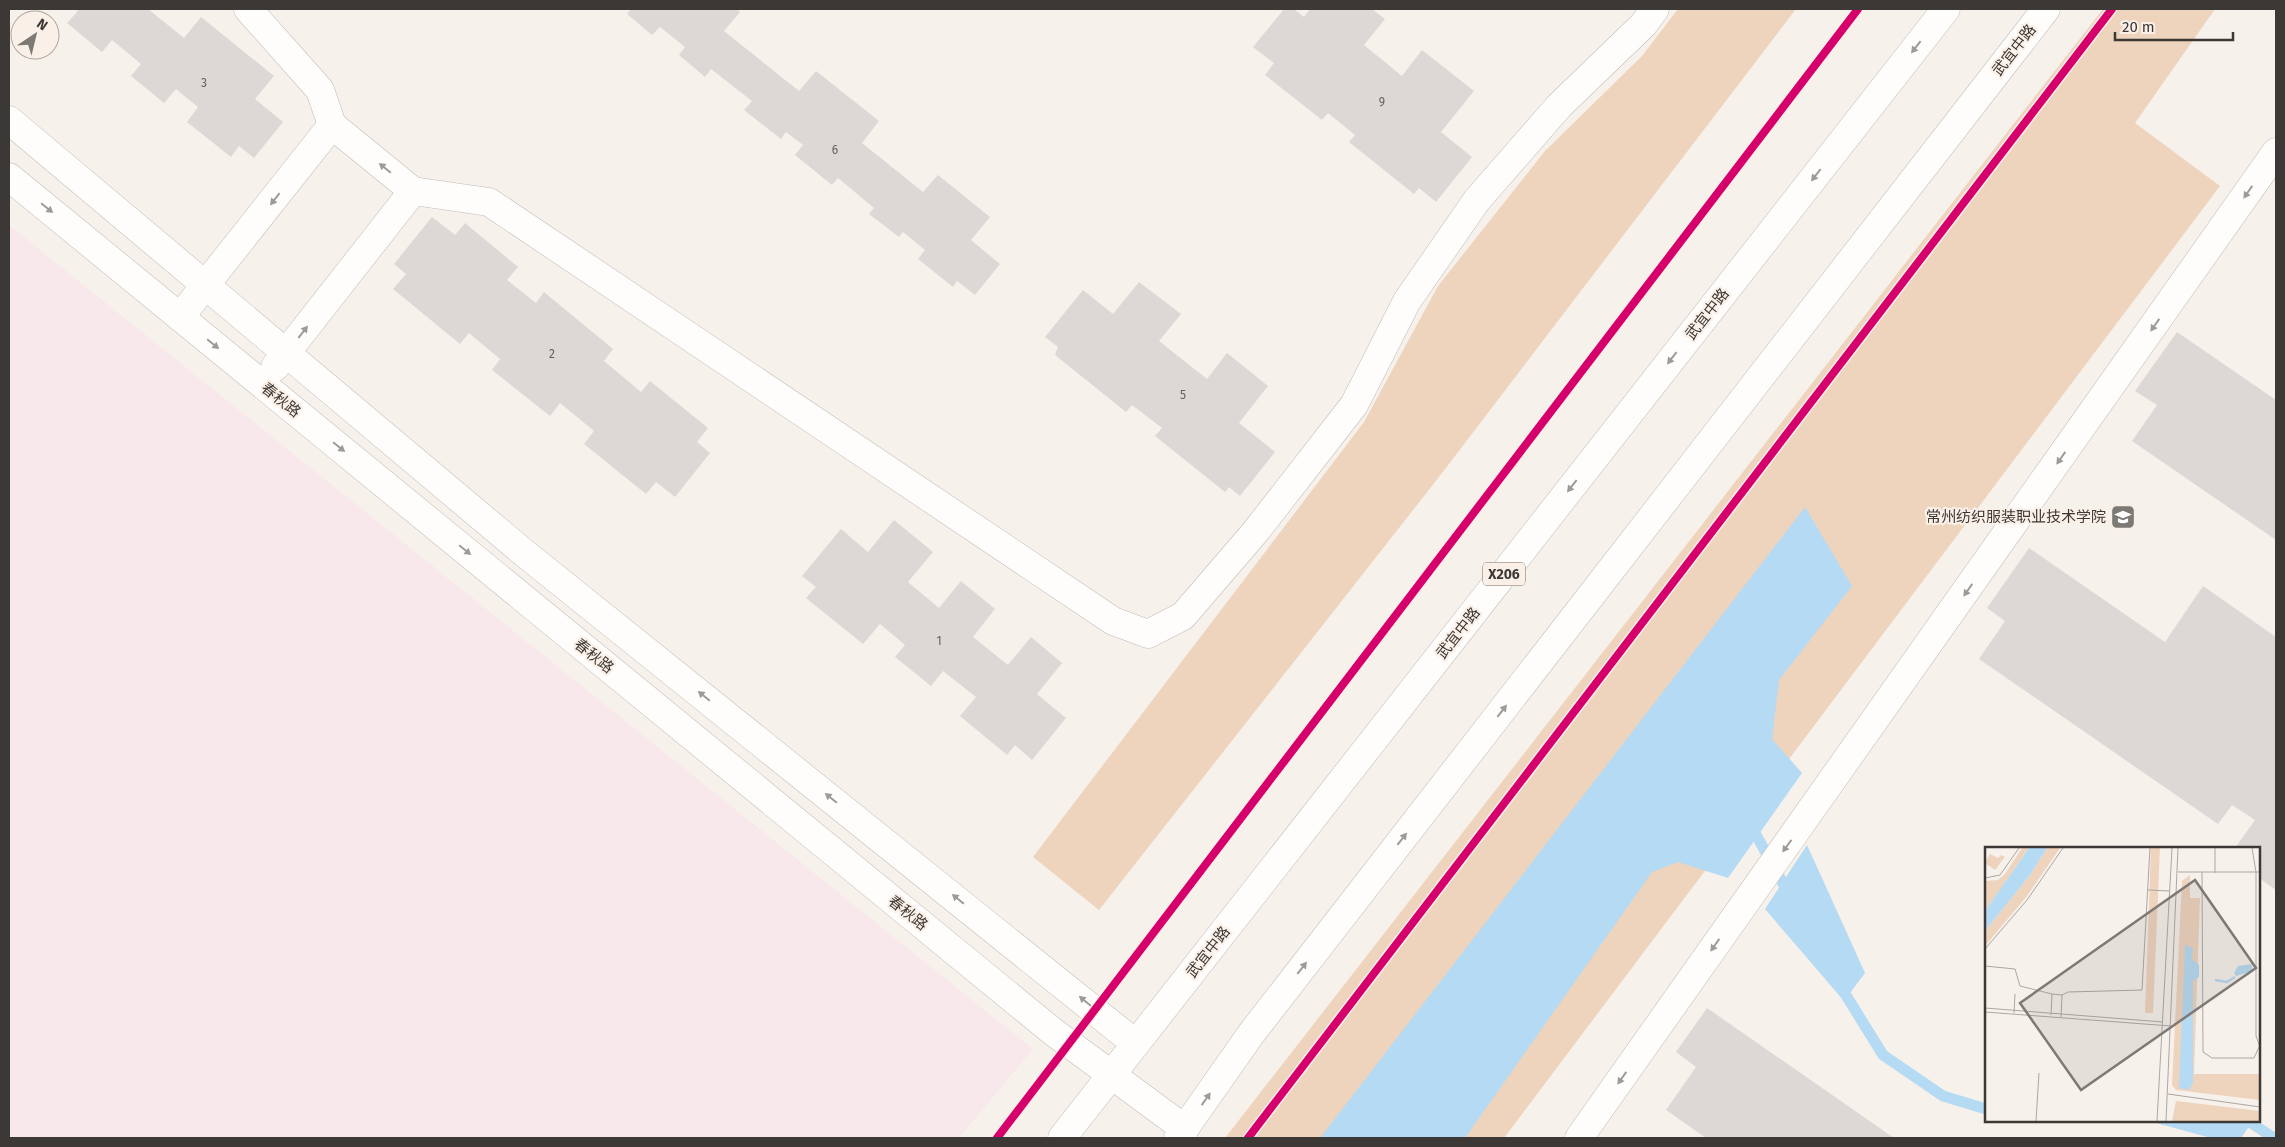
<svg xmlns="http://www.w3.org/2000/svg" width="2285" height="1147" viewBox="0 0 2285 1147" font-family="'Fira Sans','Noto Sans SC',sans-serif">
<rect width="100%" height="100%" fill="#f7f1ec"/>
<!-- industrial -->
<polygon fill="#f8e8eb" points="9,225 1033,1049 959,1138 9,1138"/>
<!-- green -->
<g fill="#eed3bd">
<polygon points="1678,9 1796,9 1439,477 1099,910 1033,857 1364,422 1438,286 1545,151 1642,56"/>
<polygon points="2103,9 2215,9 2135,123 2220,186 1504,1138 1225,1138"/>
</g>
<!-- water -->
<g fill="#b5daf3">
<polygon points="1805,507 1852,586 1779,680 1772,739 1802,773 1728,878 1678,862 1652,872 1465,1138 1320,1138"/>
<polygon points="1807,845 1865,973 1844,1001 1765,909"/>
<polygon points="2149,1121 2253,1121 2241,1138 2211,1138"/>
</g>
<g fill="none" stroke-linecap="round" stroke-linejoin="round">
<!-- stream -->
<g stroke="#b5daf3" stroke-width="11">
<polyline points="1750,824 1790,896"/>
<polyline points="1839,984 1883,1055 1943,1096 1986,1109"/>
<polyline points="2248,1121 2274,1138"/>
</g>
</g>
<!-- building -->
<g fill="#ddd8d5">
<polygon points="75,9 148,9 184,38 201,17 274,76 255,99 283,122 254,158 239,146 231,157 187,122 198,107 176,89 164,103 131,76 141,64 112,40 102,52 67,23 78,11"/>
<polygon points="631,9 736,9 740,12 724,31 799,91 816,71 879,121 862,143 923,192 938,175 990,217 971,240 1000,264 975,295 957,281 953,287 918,259 925,250 903,232 899,237 869,214 874,208 838,178 832,185 795,155 803,145 786,132 781,139 744,110 752,101 711,69 705,77 679,55 685,47 660,27 652,35 627,14"/>
<polygon points="1284,9 1294,9 1304,17 1310,9 1372,9 1385,19 1364,45 1402,76 1422,50 1474,91 1441,132 1472,157 1436,202 1419,188 1414,194 1349,142 1355,135 1328,113 1322,120 1265,75 1274,63 1253,47"/>
<polygon points="432,217 455,235 465,223 518,267 507,280 536,303 544,292 613,349 604,361 641,392 650,381 708,428 697,442 710,453 675,497 656,482 646,494 584,444 594,431 560,403 550,416 492,370 500,359 469,333 460,344 393,289 406,274 394,264"/>
<polygon points="1139,282 1181,314 1159,341 1207,379 1227,353 1268,386 1239,423 1275,452 1240,496 1229,487 1225,492 1155,436 1162,428 1132,405 1126,412 1055,355 1058,347 1045,337 1083,290 1113,314"/>
<polygon points="2177,332 2276,400 2276,540 2132,441 2157,405 2135,391"/>
<polygon points="894,520 933,552 908,582 939,608 961,581 995,609 973,637 1008,665 1031,637 1062,663 1037,694 1066,718 1032,760 1015,745 1007,755 960,716 976,697 943,671 931,686 895,657 905,645 880,624 863,644 806,598 816,587 802,576 841,529 868,552"/>
<polygon points="2029,548 2165,642 2203,586 2276,637 2276,890 2259,878 2259,848 2235,848 2255,820 2232,805 2218,824 1979,659 2005,621 1987,608"/>
<polygon points="1707,1008 1894,1138 1706,1138 1666,1110 1696,1067 1676,1052"/>
</g>
<g fill="none" stroke-linecap="round" stroke-linejoin="round">
<defs>
<g id="minor">
<polyline points="248,9 320,90 332,125"/>
<polyline points="9,120 523,552 1136,1044"/>
<polyline points="9,177 1052,1031 1185,1129"/>
<polyline points="413,191 489,202 1113,621 1148,634 1183,616 1256,531 1354,405 1407,301 1477,200 1559,106 1643,25 1655,9"/>
<polyline points="180,317 332,125 413,191 275,367"/>
<polyline points="1579,1138 2276,152"/>
</g>
<g id="major">
<polyline points="1062,1138 1946,9"/>
<polyline points="1178,1138 1251,1034 2046,9"/>
</g>
</defs>
<!-- minor casing -->
<use href="#minor" stroke="#c0bcb8" stroke-width="29"/>
<!-- major casing -->
<use href="#major" stroke="#c0bcb8" stroke-width="29"/>
<!-- minor -->
<use href="#minor" stroke="#fefdfc" stroke-width="28"/>
<!-- major -->
<use href="#major" stroke="#fefdfc" stroke-width="28"/>
<defs>
<g id="cycleway">
<polyline points="997,1138 1858,9"/>
<polyline points="1248,1138 2112,9"/>
</g>
</defs>
<!-- cycleway casing -->
<use href="#cycleway" stroke="#fbf0e8" stroke-width="11"/>
<!-- cycleway -->
<use href="#cycleway" stroke="#d6006c" stroke-width="8"/>
</g>
<!-- one-way arrows -->
<defs><path id="oneway-solid" d="M-6-.8H1V-3.2L6.5 0L1 3.2V.8H-6Z" transform="scale(1.25)"/></defs>
<g fill="#9d9a98">
<use href="#oneway-solid" transform="translate(1916 47) rotate(128)"/>
<use href="#oneway-solid" transform="translate(385 168) rotate(-141)"/>
<use href="#oneway-solid" transform="translate(1816 175) rotate(128)"/>
<use href="#oneway-solid" transform="translate(2248 192) rotate(125)"/>
<use href="#oneway-solid" transform="translate(275 199) rotate(128)"/>
<use href="#oneway-solid" transform="translate(47 208) rotate(39)"/>
<use href="#oneway-solid" transform="translate(2155 325) rotate(125)"/>
<use href="#oneway-solid" transform="translate(303 332) rotate(-52)"/>
<use href="#oneway-solid" transform="translate(213 344) rotate(39)"/>
<use href="#oneway-solid" transform="translate(1672 358) rotate(128)"/>
<use href="#oneway-solid" transform="translate(339 447) rotate(39)"/>
<use href="#oneway-solid" transform="translate(2061 458) rotate(125)"/>
<use href="#oneway-solid" transform="translate(1572 486) rotate(128)"/>
<use href="#oneway-solid" transform="translate(465 550) rotate(39)"/>
<use href="#oneway-solid" transform="translate(1968 590) rotate(125)"/>
<use href="#oneway-solid" transform="translate(704 696) rotate(-141)"/>
<use href="#oneway-solid" transform="translate(1502 711) rotate(-52)"/>
<use href="#oneway-solid" transform="translate(831 798) rotate(-141)"/>
<use href="#oneway-solid" transform="translate(1402 839) rotate(-52)"/>
<use href="#oneway-solid" transform="translate(1787 846) rotate(126)"/>
<use href="#oneway-solid" transform="translate(958 899) rotate(-141)"/>
<use href="#oneway-solid" transform="translate(1715 945) rotate(125)"/>
<use href="#oneway-solid" transform="translate(1302 968) rotate(-52)"/>
<use href="#oneway-solid" transform="translate(1085 1001) rotate(-140)"/>
<use href="#oneway-solid" transform="translate(1622 1078) rotate(125)"/>
<use href="#oneway-solid" transform="translate(1206 1099) rotate(-55)"/>
</g>
<!-- icons -->
<defs>
<symbol id="university-square" viewBox="-11 -11 22 22"><rect x="-9" y="-9" width="18" height="18" rx="4" fill="#7d7975" stroke="#fbf0e8"/><path d="M0-5L7-2L0 1L-7-2ZM-4 1L0 2.5L4 1V4Q0 6-4 4Z" fill="#fff"/></symbol>
</defs>
<g fill-rule="evenodd">
<use href="#university-square" x="2109" y="503" width="28" height="28"/>
</g>
<g text-anchor="middle" dominant-baseline="central" stroke-width="4.5" stroke-linejoin="round" paint-order="stroke">
<!-- number labels -->
<g font-size="12" fill="#65615e">
<text x="204" y="83">3</text>
<text x="1382" y="102">9</text>
<text x="835" y="150">6</text>
<text x="552" y="354">2</text>
<text x="1183" y="395">5</text>
<text x="939" y="641">1</text>
</g>
<!-- shield labels -->
<rect fill="#fbf0e8" stroke="#756f6b" stroke-width="1" x="1483" y="562.5" width="42" height="23" rx="4"/>
<g font-size="14" font-weight="bold" fill="#3c3835">
<text x="1504" y="574">X206</text>
</g>
<!-- street labels -->
<g font-size="15" fill="#3c3835" stroke="#fbf0e8">
<text transform="translate(2014 50) rotate(-52)">武宜中路</text>
<text transform="translate(1707 314) rotate(-52)">武宜中路</text>
<text transform="translate(281 400) rotate(39)">春秋路</text>
<text transform="translate(1458 633) rotate(-52)">武宜中路</text>
<text transform="translate(594 656) rotate(39)">春秋路</text>
<text transform="translate(908 913) rotate(39)">春秋路</text>
<text transform="translate(1208 952) rotate(-52)">武宜中路</text>
</g>
<!-- poi labels -->
<g font-size="15" fill="#3c3835" stroke="#fbf0e8" text-anchor="end">
<text x="2106" y="517">常州纺织服装职业技术学院</text>
</g>
</g>
<!-- overview -->
<g transform="translate(1985 847)">
<rect width="275" height="275" fill="#f7f1ec"/>
<path d="M37,1H44L0,64V34L13,33L20,27ZM62,1H75L42,49L0,99V84L45,28ZM166,1H175L168,166H160ZM5,7L13,11L16,8L20,10L10,23L0,16ZM205,28V51H215L209,227H275V253L191,243L187,238L197,34ZM191,254L275,264V274H187Z" fill="#eed3bd"/>
<path d="M44,1H62L45,28L0,84V64ZM200,98L208,101L207,112L214,118V130L208,134V236L204,243L194,241ZM267,117V124L251,129L249,126L253,119Z" fill="#b5daf3"/>
<path fill="none" stroke="#b5daf3" stroke-width="2.5" d="M230,133L242,135L250,130"/>
<path fill="none" stroke="#aca7a3" stroke-width="1" d="M267,1L271,25V189L275,200M193,25H275M217,25L218,205L227,211H269L274,200M230,26V1M0,31L15,28L34,1M163,43L185,44M0,102L42,53L78,1M0,119L30,122L35,139L67,147M77,148L83,145L157,143L165,1M0,161L178,175M0,165L186,179M29,166L30,147M66,168L67,147L77,148L76,170M183,247L275,260M51,274L54,226M172,274L187,1M181,274L193,1"/>
<path fill="#7d7975" fill-opacity="0.15" stroke="#7d7975" stroke-width="2.5" d="M210,33L271,121L96,243L35,156Z"/>
<rect width="275" height="275" fill="none" stroke="#3c3835" stroke-width="2.5"/>
</g>
<!-- border -->
<rect width="2285" height="1147" fill="none" stroke="#3c3835" stroke-width="20"/>
<!-- north arrow -->
<g transform="translate(35 35) rotate(35)"><circle r="24" fill="#fbf0e8" stroke="#afa6a0"/>
<path d="M0-4L9 19L0 12L-9 19Z" fill="#7d7975"/>
<text y="-8" font-size="14" font-weight="bold" text-anchor="middle" fill="#3c3835">N</text>
</g>
<!-- scale -->
<path d="M2115 32v8h118v-8" fill="none" stroke="#3c3835" stroke-width="2.5"/>
<text x="2122" y="32" font-size="15" fill="#3c3835" stroke="#fbf0e8" stroke-width="4" paint-order="stroke">20 m</text>
</svg>
